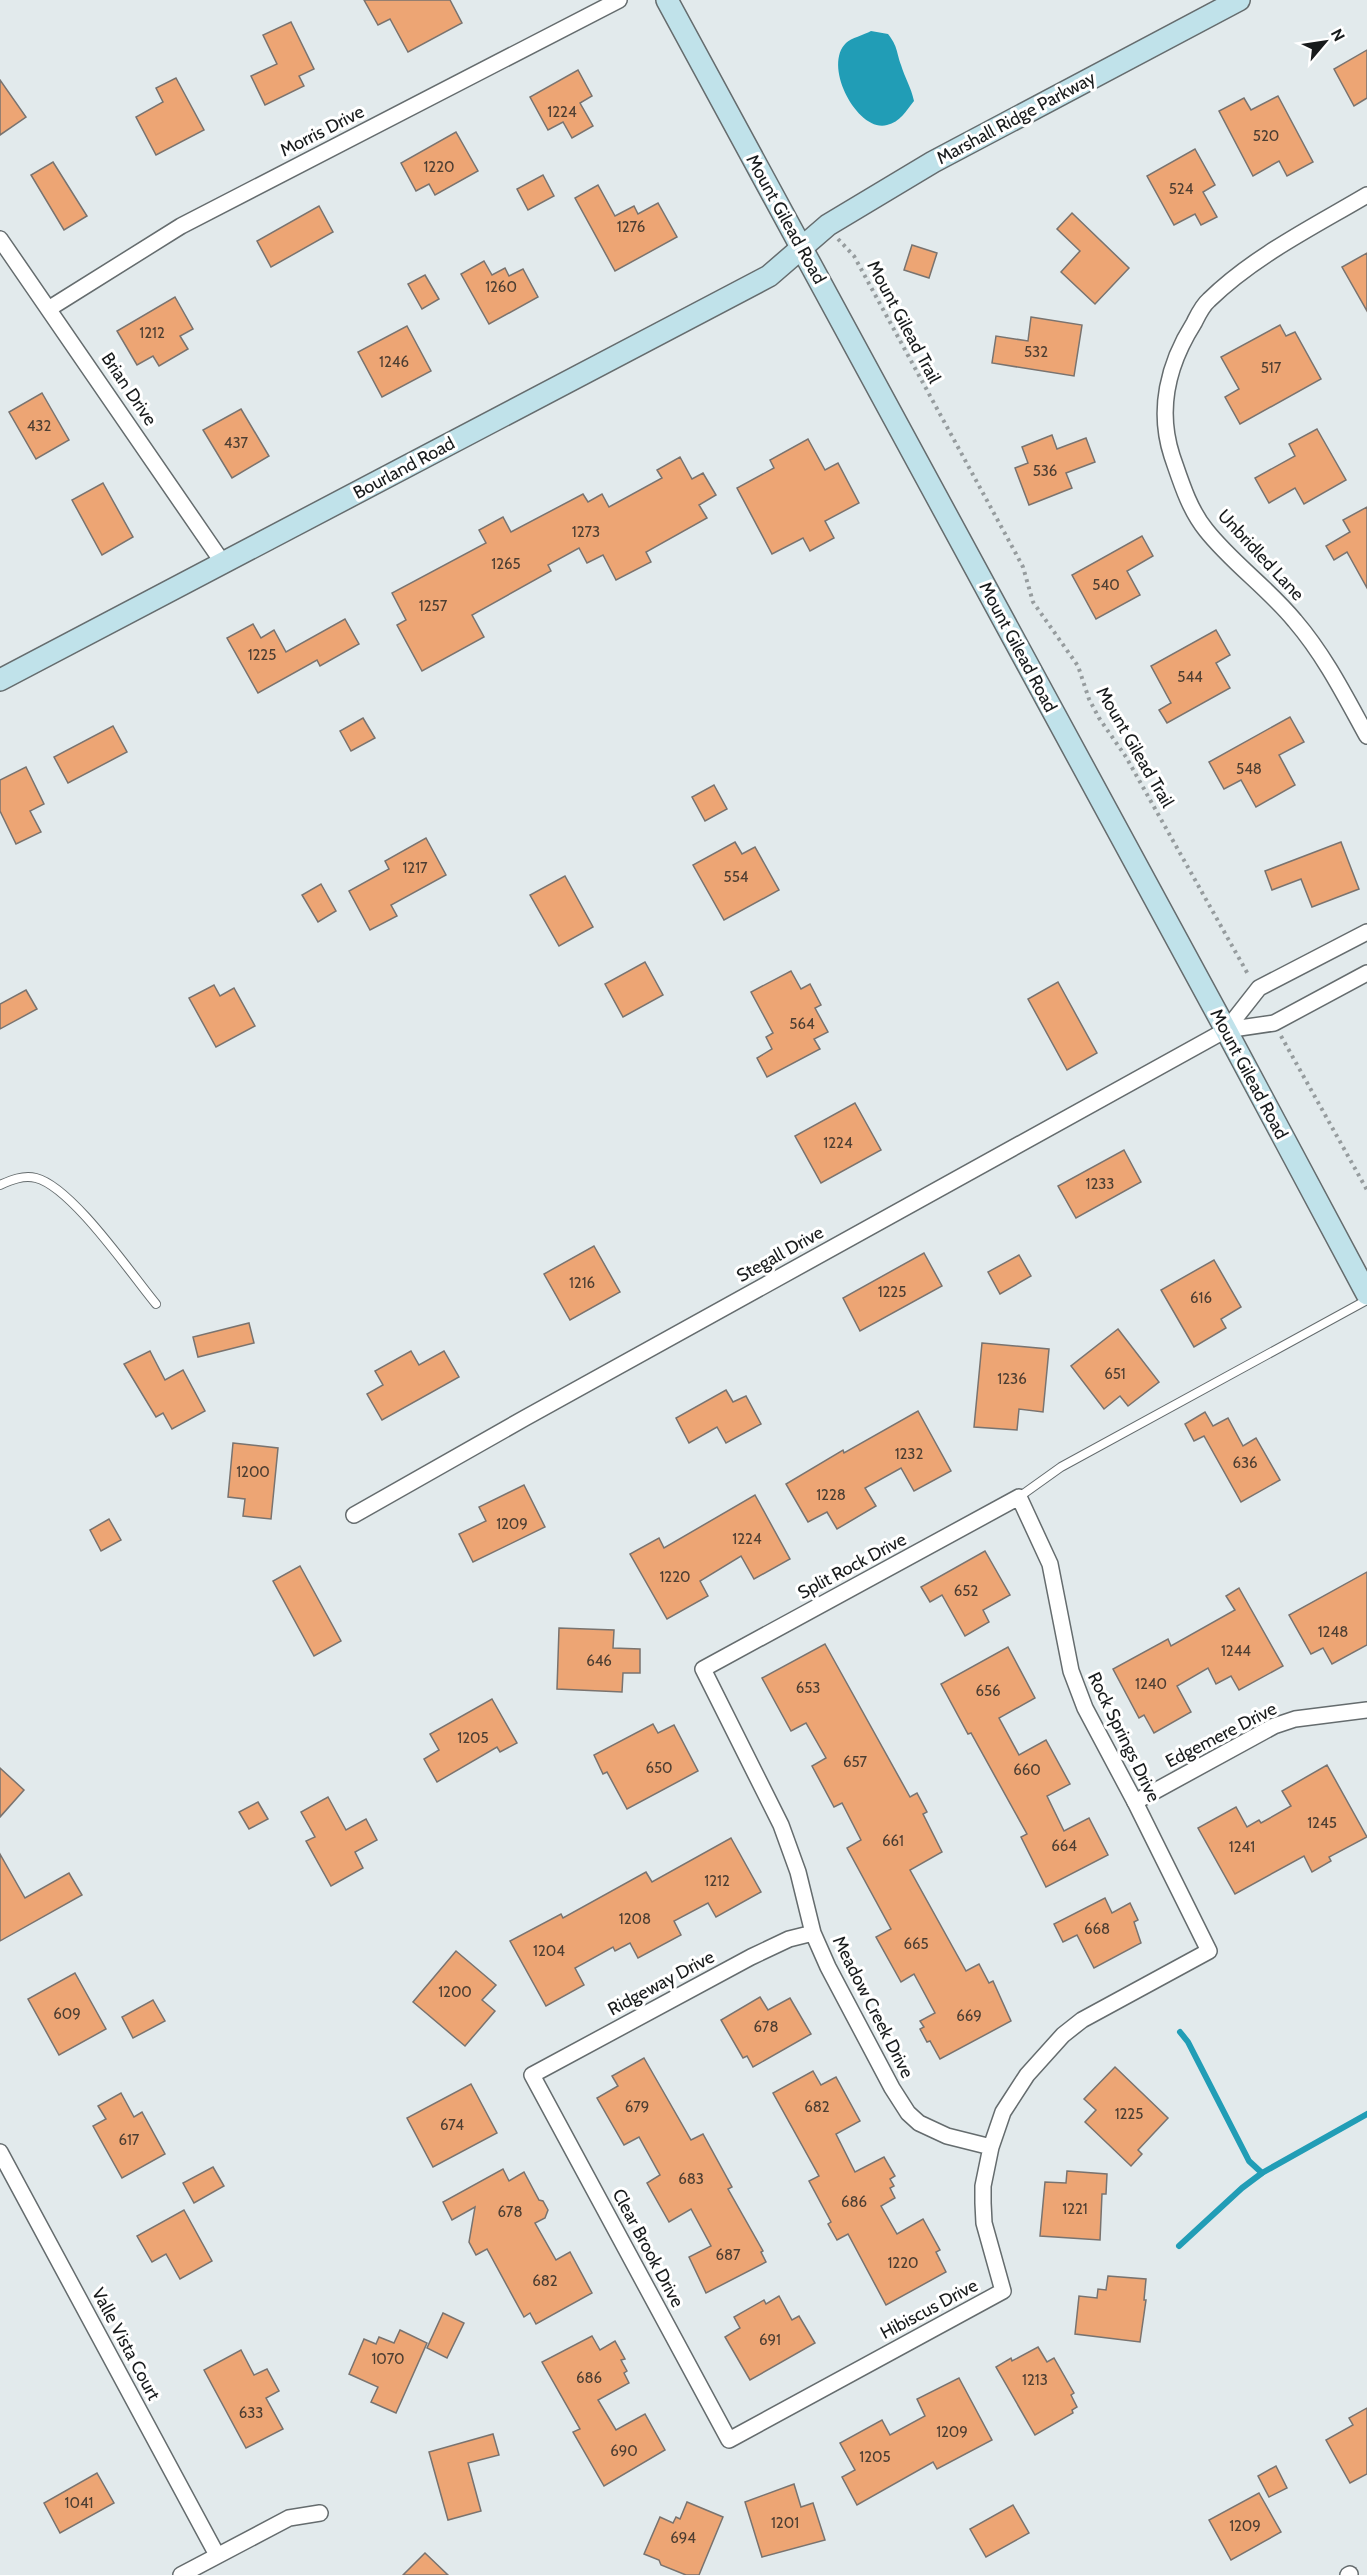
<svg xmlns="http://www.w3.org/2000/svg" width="1367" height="2575" viewBox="0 0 1367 2575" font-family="Cabin,sans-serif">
<rect width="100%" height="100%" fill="#e2eaec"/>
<!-- water -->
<path fill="#219db6" d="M871,31L888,34C898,47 896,51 901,65C905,78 911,87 914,101C906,111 900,122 887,125C858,133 822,66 846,43C851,38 864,35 871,31Z"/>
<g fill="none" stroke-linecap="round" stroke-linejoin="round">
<!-- stream -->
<g stroke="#219db6" stroke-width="6">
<polyline points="1180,2032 1188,2042 1249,2161 1262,2173"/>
<polyline points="1179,2246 1242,2188 1262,2173 1367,2114"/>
</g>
</g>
<!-- building -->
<g fill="#eda574" stroke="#79736f" stroke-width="1.5">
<polygon points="364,0 450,0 462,23 408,52 390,19 378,25"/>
<polygon points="291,22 314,69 299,76 304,86 265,105 251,76 277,64 263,35"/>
<polygon points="1367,50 1367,98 1354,106 1334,69"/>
<polygon points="578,70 592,96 580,103 593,126 572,138 563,122 548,130 530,97"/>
<polygon points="176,78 204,130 156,155 136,117 163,102 156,88"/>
<polygon points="0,80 26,117 0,135"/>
<polygon points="1278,96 1313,162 1287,176 1279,161 1253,176 1219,111 1244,98 1251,110"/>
<polygon points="456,132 478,171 435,195 429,184 416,191 401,163"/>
<polygon points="1195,149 1215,185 1203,192 1217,217 1201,225 1195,214 1174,225 1147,176"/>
<polygon points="53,162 87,216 64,230 31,175"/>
<polygon points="543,175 554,196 528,210 517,189"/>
<polygon points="598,185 615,216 634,206 638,214 658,203 677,237 615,271 575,198"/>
<polygon points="319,206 333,232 271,267 257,241"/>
<polygon points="1072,213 1129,268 1095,304 1061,272 1080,251 1057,229"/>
<polygon points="912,245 937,253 929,278 904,270"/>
<polygon points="1367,253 1367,311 1342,267"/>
<polygon points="484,261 492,275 505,268 509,276 523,269 538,297 489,324 461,274"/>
<polygon points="425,275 439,299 422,309 408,284"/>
<polygon points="175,297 193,329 180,336 188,349 159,366 153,356 137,365 117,331"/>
<polygon points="1031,317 1082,325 1074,376 992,363 996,336 1028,341"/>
<polygon points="1280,325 1286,336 1295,332 1321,379 1240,424 1225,397 1239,389 1221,357"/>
<polygon points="407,326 431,371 382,397 358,352"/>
<polygon points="42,393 69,440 36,459 9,412"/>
<polygon points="241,409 269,456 232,478 203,430"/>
<polygon points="1317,429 1346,480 1304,504 1295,488 1269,503 1255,478 1295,456 1289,444"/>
<polygon points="1052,435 1057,449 1086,438 1095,462 1066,473 1072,488 1029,505 1015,468 1028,463 1022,447"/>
<polygon points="808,439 825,470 838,463 859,503 825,521 834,538 810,551 803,538 772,554 737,488 774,468 770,460"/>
<polygon points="680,457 692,479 703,473 716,495 699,505 707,518 646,552 651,562 616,580 603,555 587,563 579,548 548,565 551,571 472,615 484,637 422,671 397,625 406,620 392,593 486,543 479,530 503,517 511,532 583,494 588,502 602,494 609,507 662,478 657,470"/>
<polygon points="103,483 133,537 102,555 72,500"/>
<polygon points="1367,507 1367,588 1347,552 1334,560 1326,546 1350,532 1343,520"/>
<polygon points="1142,536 1153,556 1127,571 1140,595 1096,619 1072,575"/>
<polygon points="345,619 359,644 320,666 317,660 258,693 227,638 253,624 261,638 274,630 286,652"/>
<polygon points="1216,630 1230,655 1216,663 1230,688 1167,723 1159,710 1171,703 1151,666"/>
<polygon points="1290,717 1304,742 1279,755 1295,785 1256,807 1241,780 1224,789 1209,762"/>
<polygon points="363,718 375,738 351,751 340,731"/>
<polygon points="113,726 127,752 68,783 54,757"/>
<polygon points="26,767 44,804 30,811 41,832 16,844 0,811 0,780"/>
<polygon points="714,785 727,809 705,821 692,797"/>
<polygon points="426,838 446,875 391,905 397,916 370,930 349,891 389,869 385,861"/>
<polygon points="735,842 742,854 755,847 779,890 724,920 693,865"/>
<polygon points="1341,842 1359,889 1312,907 1301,879 1272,890 1265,871"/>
<polygon points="565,876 593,927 559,946 530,895"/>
<polygon points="321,884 336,911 318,922 302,895"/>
<polygon points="645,962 663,995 623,1017 605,984"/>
<polygon points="791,971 801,989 810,984 821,1005 815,1008 828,1032 814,1039 820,1049 767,1077 757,1058 772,1049 766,1037 773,1033 751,992"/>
<polygon points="1058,982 1097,1053 1067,1070 1028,999"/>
<polygon points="214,985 220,996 234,988 255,1026 216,1047 189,998"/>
<polygon points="26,990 37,1009 0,1029 0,1004"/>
<polygon points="855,1103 881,1150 821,1183 795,1136"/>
<polygon points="1124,1150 1141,1182 1076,1218 1058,1186"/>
<polygon points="594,1246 620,1292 570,1320 544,1274"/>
<polygon points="924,1253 942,1286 860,1331 843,1298"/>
<polygon points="1019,1255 1031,1276 1000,1294 988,1272"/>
<polygon points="1214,1260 1241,1307 1221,1319 1226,1328 1194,1347 1161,1290"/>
<polygon points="249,1323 254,1343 198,1357 193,1337"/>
<polygon points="1118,1329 1159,1382 1128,1406 1120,1396 1104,1409 1071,1366"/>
<polygon points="982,1343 1049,1349 1043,1412 1019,1409 1017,1430 974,1427"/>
<polygon points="150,1351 165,1380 183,1370 205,1411 172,1429 163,1413 156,1417 124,1364"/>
<polygon points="411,1351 419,1365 444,1351 459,1377 382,1420 367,1394 383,1385 375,1371"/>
<polygon points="726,1390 733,1402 746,1396 761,1424 726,1443 717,1427 689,1443 676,1418"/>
<polygon points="918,1411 951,1471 914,1491 901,1468 865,1488 876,1506 837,1529 827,1512 808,1522 786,1484 843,1450 844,1453"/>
<polygon points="1205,1412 1213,1426 1228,1418 1243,1446 1256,1438 1280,1480 1241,1502 1204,1436 1194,1441 1185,1424"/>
<polygon points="233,1443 278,1448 271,1519 243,1516 245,1499 228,1497"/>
<polygon points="524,1485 545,1527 473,1562 459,1534 486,1521 479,1507"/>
<polygon points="755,1495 790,1559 754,1579 741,1556 700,1581 708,1596 667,1619 630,1554 659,1538 664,1548"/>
<polygon points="109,1519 121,1540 101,1551 90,1530"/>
<polygon points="985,1551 1010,1595 983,1610 989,1622 965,1636 942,1595 930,1602 921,1587"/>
<polygon points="300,1566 341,1641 314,1656 273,1581"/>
<polygon points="1367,1572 1367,1645 1332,1664 1323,1648 1311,1654 1289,1615"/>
<polygon points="1239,1588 1283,1666 1239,1690 1231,1676 1216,1684 1208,1668 1177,1686 1191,1712 1154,1733 1144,1715 1139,1718 1113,1669 1168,1639 1171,1646 1235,1610 1226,1596"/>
<polygon points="559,1628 614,1630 613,1648 640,1649 640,1673 623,1673 622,1692 557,1689"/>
<polygon points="825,1644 910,1797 917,1793 927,1812 923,1814 942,1852 910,1870 966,1971 979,1964 989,1983 993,1981 1011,2021 940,2059 930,2041 927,2042 920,2029 924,2027 920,2021 935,2013 914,1974 901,1982 876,1937 891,1929 847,1848 861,1840 842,1803 834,1807 812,1766 826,1758 806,1723 791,1731 762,1678"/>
<polygon points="1008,1647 1035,1698 999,1718 1019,1755 1046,1740 1070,1784 1047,1796 1064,1831 1089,1818 1108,1855 1046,1887 1021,1837 1027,1834 971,1733 968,1734 941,1684"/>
<polygon points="492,1699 517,1743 500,1752 497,1747 437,1782 424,1759 439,1750 430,1734"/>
<polygon points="653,1724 658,1733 674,1725 698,1771 627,1809 607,1772 603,1774 594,1755"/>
<polygon points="1327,1765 1367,1837 1329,1857 1331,1861 1312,1872 1304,1856 1235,1894 1198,1828 1236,1807 1247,1827 1259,1820 1261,1823 1291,1806 1282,1791"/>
<polygon points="0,1768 24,1790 0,1817"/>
<polygon points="328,1797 346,1830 366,1819 377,1840 355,1852 363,1868 331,1886 306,1841 315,1837 301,1812"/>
<polygon points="258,1802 268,1819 249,1829 239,1812"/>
<polygon points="731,1838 761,1892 716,1917 708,1903 674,1921 681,1935 638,1958 630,1943 615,1951 613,1947 575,1968 584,1985 546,2006 510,1941 561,1914 563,1918 646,1872 652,1882"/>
<polygon points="0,1854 25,1898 69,1873 82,1895 0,1941"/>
<polygon points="1105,1898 1112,1913 1130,1903 1138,1920 1134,1922 1141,1943 1094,1968 1077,1935 1063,1942 1054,1924"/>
<polygon points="456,1951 496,1985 482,2000 495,2011 465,2046 413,2002"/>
<polygon points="75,1973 106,2029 59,2055 28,1999"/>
<polygon points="760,1997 768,2010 790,1998 811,2034 753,2067 747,2056 743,2058 721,2020"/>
<polygon points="153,2000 165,2021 133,2038 122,2017"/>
<polygon points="644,2058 691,2140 703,2134 732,2187 728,2189 763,2251 761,2252 766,2262 706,2293 689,2257 711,2246 691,2209 669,2222 647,2183 660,2175 639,2137 624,2145 597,2098 618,2086 612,2076"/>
<polygon points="1115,2067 1168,2118 1138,2150 1142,2154 1131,2166 1085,2122 1096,2110 1084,2099"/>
<polygon points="813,2071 821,2085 836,2077 860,2121 836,2134 855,2172 884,2157 895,2176 890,2179 894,2186 890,2188 895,2198 881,2206 897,2234 923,2219 940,2250 936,2252 946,2272 886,2305 848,2234 837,2240 828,2224 831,2222 809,2181 819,2176 773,2093"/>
<polygon points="471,2084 497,2133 433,2167 407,2118"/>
<polygon points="121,2093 134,2117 142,2112 165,2154 122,2178 93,2126 106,2119 98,2106"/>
<polygon points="213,2167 224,2186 194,2203 183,2183"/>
<polygon points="503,2169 509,2181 524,2172 539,2200 543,2201 548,2210 545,2218 535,2223 556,2260 570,2252 592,2293 536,2324 530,2313 524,2317 487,2249 476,2255 469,2242 475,2207 452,2220 443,2202"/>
<polygon points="1067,2171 1107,2174 1106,2194 1102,2194 1100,2240 1040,2236 1045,2182 1066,2183"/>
<polygon points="184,2210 212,2261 180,2279 166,2254 152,2262 137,2236"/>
<polygon points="1108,2276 1146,2279 1144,2300 1146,2300 1140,2342 1075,2334 1079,2296 1097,2298 1098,2289 1106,2290"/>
<polygon points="779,2296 792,2320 799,2316 815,2343 750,2380 725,2337 740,2328 734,2317 764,2300 766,2304"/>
<polygon points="443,2313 464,2323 447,2358 427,2348"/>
<polygon points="400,2330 427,2343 396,2413 371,2402 378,2387 349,2374 364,2339 376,2344 379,2337 394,2343"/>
<polygon points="592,2336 600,2350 615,2341 625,2359 621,2360 627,2371 624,2373 629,2383 598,2400 616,2430 645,2414 665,2450 604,2486 573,2432 580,2429 542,2362"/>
<polygon points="1038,2347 1047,2362 1054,2358 1074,2393 1071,2395 1077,2407 1072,2410 1073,2413 1035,2435 996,2367 1011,2358 1012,2361"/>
<polygon points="241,2350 254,2375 267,2369 279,2391 266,2398 283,2429 246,2448 204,2370"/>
<polygon points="959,2378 992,2440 937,2469 933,2462 857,2505 842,2477 855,2470 840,2443 882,2420 890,2435 925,2416 917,2399"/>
<polygon points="1367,2408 1367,2474 1350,2483 1326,2440 1353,2425 1349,2418"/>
<polygon points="493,2434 499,2455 468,2463 481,2511 448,2520 429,2452"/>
<polygon points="1276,2466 1287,2488 1269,2497 1258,2476"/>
<polygon points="97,2473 114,2503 60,2533 44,2503"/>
<polygon points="794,2484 801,2507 813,2503 825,2540 762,2557 745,2502"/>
<polygon points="1259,2493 1281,2532 1231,2560 1209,2520"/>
<polygon points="687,2502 723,2517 699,2575 686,2575 661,2565 659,2560 644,2554 660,2517 673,2523 676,2517 680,2519"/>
<polygon points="1013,2505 1029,2533 986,2557 970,2529"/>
<polygon points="425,2553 448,2575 403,2575"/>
</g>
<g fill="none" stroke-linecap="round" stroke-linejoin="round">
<defs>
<g id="lane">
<path d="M0,1185C11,1180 23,1175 36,1178C72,1187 131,1274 156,1304"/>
<polyline points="1019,1497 1061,1467 1367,1300"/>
</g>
<g id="street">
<path d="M1367,195C1313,227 1254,256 1209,300C1202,306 1198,315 1194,323C1168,364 1157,410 1172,456C1181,482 1189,509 1206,530C1232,563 1268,588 1295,621C1325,656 1345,696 1367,736"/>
<polyline points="0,239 223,563"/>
<polyline points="50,308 181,226 619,0"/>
<polyline points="1226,1030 1259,988 1367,932"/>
<polyline points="354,1515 525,1418 1226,1030 1274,1023 1367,973"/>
<polyline points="1135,1802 1274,1726 1295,1719 1367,1710"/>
<polyline points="813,1933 789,1939 751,1957 532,2075 729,2440 1003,2291 984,2223 983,2203 983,2186 991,2147 1003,2112 1027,2075 1063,2035 1082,2020 1209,1951 1135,1802 1085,1708 1071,1671 1050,1564 1019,1497 703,1669 781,1825 798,1872 813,1933 828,1967 892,2088 908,2113 919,2123 947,2136 991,2147"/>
<polyline points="0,2152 217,2555"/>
<polyline points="181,2575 289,2518 320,2513"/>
<polyline points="1348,2575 1350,2574"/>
</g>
<g id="secondary">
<polyline points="667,0 1226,1030 1367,1294"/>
<polyline points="0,680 769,276 828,225 933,162 1239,0"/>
</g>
</defs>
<!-- lane casing -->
<use href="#lane" stroke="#656c6e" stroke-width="10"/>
<!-- street casing -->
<use href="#street" stroke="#656c6e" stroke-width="18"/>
<!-- secondary casing -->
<use href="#secondary" stroke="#656c6e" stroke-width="24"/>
<!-- path -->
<g stroke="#969c9e" stroke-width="4" stroke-dasharray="3 4.5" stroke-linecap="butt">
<polyline points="838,239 854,256 1015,552 1023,567 1033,602 1078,666 1089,699 1099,718 1126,757 1249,976"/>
<polyline points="1281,1036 1367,1190"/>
</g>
<!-- lane -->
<use href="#lane" stroke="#fff" stroke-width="8"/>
<!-- street -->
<use href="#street" stroke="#fff" stroke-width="15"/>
<!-- secondary -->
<use href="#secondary" stroke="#c0e2ea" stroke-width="21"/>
</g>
<g text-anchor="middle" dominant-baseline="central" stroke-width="6" stroke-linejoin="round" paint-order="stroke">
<!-- number labels -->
<g font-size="15" fill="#4d3e32">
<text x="562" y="112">1224</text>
<text x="1266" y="136">520</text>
<text x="439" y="167">1220</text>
<text x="1181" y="189">524</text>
<text x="631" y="227">1276</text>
<text x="501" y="287">1260</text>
<text x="152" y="333">1212</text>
<text x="1036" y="352">532</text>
<text x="394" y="362">1246</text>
<text x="1271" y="368">517</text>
<text x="39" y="426">432</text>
<text x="236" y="443">437</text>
<text x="1045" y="471">536</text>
<text x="586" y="532">1273</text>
<text x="506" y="564">1265</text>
<text x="1106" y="585">540</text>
<text x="433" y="606">1257</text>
<text x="262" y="655">1225</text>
<text x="1190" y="677">544</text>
<text x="1249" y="769">548</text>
<text x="415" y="868">1217</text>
<text x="736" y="877">554</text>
<text x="802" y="1024">564</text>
<text x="838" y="1143">1224</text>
<text x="1100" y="1184">1233</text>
<text x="582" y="1283">1216</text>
<text x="892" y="1292">1225</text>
<text x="1201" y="1298">616</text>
<text x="1115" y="1374">651</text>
<text x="1012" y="1379">1236</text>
<text x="909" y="1454">1232</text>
<text x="1245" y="1463">636</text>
<text x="253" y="1472">1200</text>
<text x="831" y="1495">1228</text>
<text x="512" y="1524">1209</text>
<text x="747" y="1539">1224</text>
<text x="675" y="1577">1220</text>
<text x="966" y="1591">652</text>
<text x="1333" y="1632">1248</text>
<text x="1236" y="1651">1244</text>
<text x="599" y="1661">646</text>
<text x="1151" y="1684">1240</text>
<text x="808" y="1688">653</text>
<text x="988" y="1691">656</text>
<text x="473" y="1738">1205</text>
<text x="855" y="1762">657</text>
<text x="659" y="1768">650</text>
<text x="1027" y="1770">660</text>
<text x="1322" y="1823">1245</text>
<text x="893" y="1841">661</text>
<text x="1064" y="1846">664</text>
<text x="1242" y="1847">1241</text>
<text x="717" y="1881">1212</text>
<text x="635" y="1919">1208</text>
<text x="1097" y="1929">668</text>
<text x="916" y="1944">665</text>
<text x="549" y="1951">1204</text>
<text x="455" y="1992">1200</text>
<text x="67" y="2014">609</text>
<text x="969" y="2016">669</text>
<text x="766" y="2027">678</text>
<text x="637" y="2107">679</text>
<text x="817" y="2107">682</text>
<text x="1129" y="2114">1225</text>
<text x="452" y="2125">674</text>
<text x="129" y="2140">617</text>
<text x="691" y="2179">683</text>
<text x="854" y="2202">686</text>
<text x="1075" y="2209">1221</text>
<text x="510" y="2212">678</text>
<text x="728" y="2255">687</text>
<text x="903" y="2263">1220</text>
<text x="545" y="2281">682</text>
<text x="770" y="2340">691</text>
<text x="388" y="2359">1070</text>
<text x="589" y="2378">686</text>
<text x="1035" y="2380">1213</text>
<text x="251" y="2413">633</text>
<text x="952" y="2432">1209</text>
<text x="624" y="2451">690</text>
<text x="875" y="2457">1205</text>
<text x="79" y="2503">1041</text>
<text x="785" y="2523">1201</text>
<text x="1245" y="2526">1209</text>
<text x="683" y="2538">694</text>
</g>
<!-- street labels -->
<g font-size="18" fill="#181b1c" stroke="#fff">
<text transform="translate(1016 118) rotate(-28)">Marshall Ridge Parkway</text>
<text transform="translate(322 131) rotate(-27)">Morris Drive</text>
<text transform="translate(786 219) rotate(61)">Mount Gilead Road</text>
<text transform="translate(904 322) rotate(62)">Mount Gilead Trail</text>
<text transform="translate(129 389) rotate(56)">Brian Drive</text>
<text transform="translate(404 468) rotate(-28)">Bourland Road</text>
<text transform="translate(1261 555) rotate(47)">Unbridled Lane</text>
<text transform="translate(1018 647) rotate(62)">Mount Gilead Road</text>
<text transform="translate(1135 747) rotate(60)">Mount Gilead Trail</text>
<text transform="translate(1249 1074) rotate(62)">Mount Gilead Road</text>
<text transform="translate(780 1254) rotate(-29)">Stegall Drive</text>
<text transform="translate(852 1566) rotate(-28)">Split Rock Drive</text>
<text transform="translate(1221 1735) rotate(-27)">Edgemere Drive</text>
<text transform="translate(1124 1737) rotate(64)">Rock Springs Drive</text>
<text transform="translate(661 1983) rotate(-28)">Ridgeway Drive</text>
<text transform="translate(873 2007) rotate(63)">Meadow Creek Drive</text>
<text transform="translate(648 2248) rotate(62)">Clear Brook Drive</text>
<text transform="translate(929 2309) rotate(-28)">Hibiscus Drive</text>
<text transform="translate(126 2344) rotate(62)">Valle Vista Court</text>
</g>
</g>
<!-- north arrow -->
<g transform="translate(1325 42) rotate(61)" stroke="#ffffff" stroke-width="4.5" paint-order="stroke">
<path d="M0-4.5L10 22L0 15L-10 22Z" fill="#181b1c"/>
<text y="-9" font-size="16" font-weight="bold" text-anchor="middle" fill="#181b1c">N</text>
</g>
</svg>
